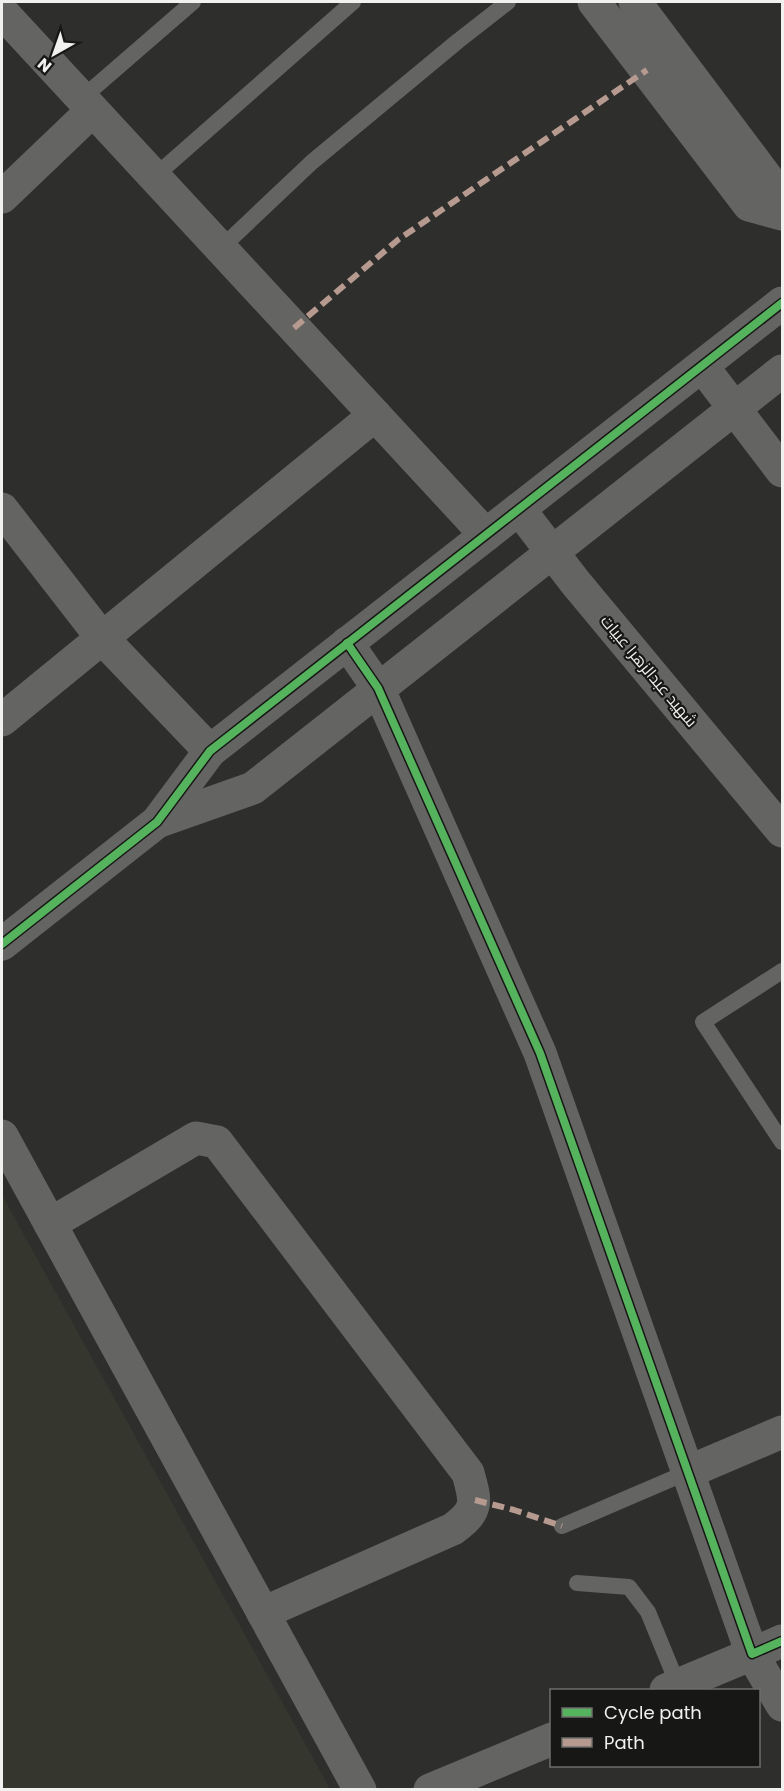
<svg xmlns="http://www.w3.org/2000/svg" width="784" height="1791" viewBox="0 0 784 1791" font-family="Poppins,Cairo,sans-serif">
<rect width="100%" height="100%" fill="#2e2e2c"/>
<!-- built -->
<polygon fill="#35362d" points="2,1195 329,1787 329,1789 2,1789"/>
<g fill="none" stroke-linecap="round" stroke-linejoin="round">
<!-- lane -->
<g stroke="#646463" stroke-width="16">
<polyline points="81,99 193,2"/>
<polyline points="154,177 353,2"/>
<polyline points="220,249 312,162 458,41 508,2"/>
<polyline points="782,971 703,1022 782,1142"/>
<polyline points="562,1526 688,1472"/>
<polyline points="577,1583 629,1587 648,1612 678,1685"/>
</g>
<!-- street -->
<g stroke="#646463" stroke-width="33">
<polyline points="594,2 749,205 782,214"/>
<polyline points="635,2 782,198"/>
<polyline points="2,12 486,535"/>
<polyline points="2,197 92,111"/>
<polyline points="702,366 782,471"/>
<polyline points="2,509 102,638 210,751"/>
<polyline points="519,509 575,582 782,831"/>
<polyline points="347,643 378,688 540,1053 752,1654 782,1641"/>
<polyline points="2,720 375,415"/>
<polyline points="157,822 253,788 782,371"/>
<polyline points="2,944 157,822 210,751 782,303"/>
<polyline points="2,1136 360,1790"/>
<path d="M50,1224L196,1138L217,1142L468,1473C476,1502 479,1510 453,1529L263,1613"/>
<polyline points="688,1472 782,1432"/>
<polyline points="666,1690 752,1654 782,1705"/>
<polyline points="430,1790 552,1739"/>
</g>
<!-- quiet -->
<g stroke="#b69a8f" stroke-width="6" stroke-dasharray="12 6" stroke-linecap="butt">
<polyline points="294,328 399,239 647,70"/>
<polyline points="475,1500 514,1510 562,1526"/>
</g>
<defs>
<g id="cycleway">
<polyline points="347,643 378,688 540,1053 752,1654 782,1641"/>
<polyline points="2,944 157,822 210,751 782,303"/>
</g>
</defs>
<!-- cycleway casing -->
<use href="#cycleway" stroke="#171715" stroke-width="11"/>
<!-- cycleway -->
<use href="#cycleway" stroke="#56b35d" stroke-width="8"/>
</g>
<g text-anchor="middle" dominant-baseline="central" stroke-width="4.5" stroke-linejoin="round" paint-order="stroke">
<!-- street labels -->
<g font-size="16" fill="#f1f1ef" stroke="#171715">
<text transform="translate(649 671) rotate(50)">شهید عبدالزهرا عبیات</text>
</g>
</g>
<!-- border -->
<rect width="784" height="1791" fill="none" stroke="#f1f1ef" stroke-width="6"/>
<!-- legend -->
<rect x="550" y="1689" width="210" height="78" fill="#171715" stroke="#6e6e6c" stroke-width="1.5"/>
<rect x="562" y="1708" width="30" height="9" fill="#56b35d" stroke="#6e6e6c" stroke-width="1.5"/>
<text x="604" y="1719" font-size="18" fill="#f1f1ef">Cycle path</text>
<rect x="562" y="1738" width="30" height="9" fill="#b69a8f" stroke="#6e6e6c" stroke-width="1.5"/>
<text x="604" y="1749" font-size="18" fill="#f1f1ef">Path</text>
<!-- north arrow -->
<g transform="translate(54 54) rotate(220)" stroke="#171715" stroke-width="4.5" paint-order="stroke">
<path d="M0-4.5L10 22L0 15L-10 22Z" fill="#f1f1ef"/>
<text y="-9" font-size="16" font-weight="bold" text-anchor="middle" fill="#f1f1ef">N</text>
</g>
</svg>
